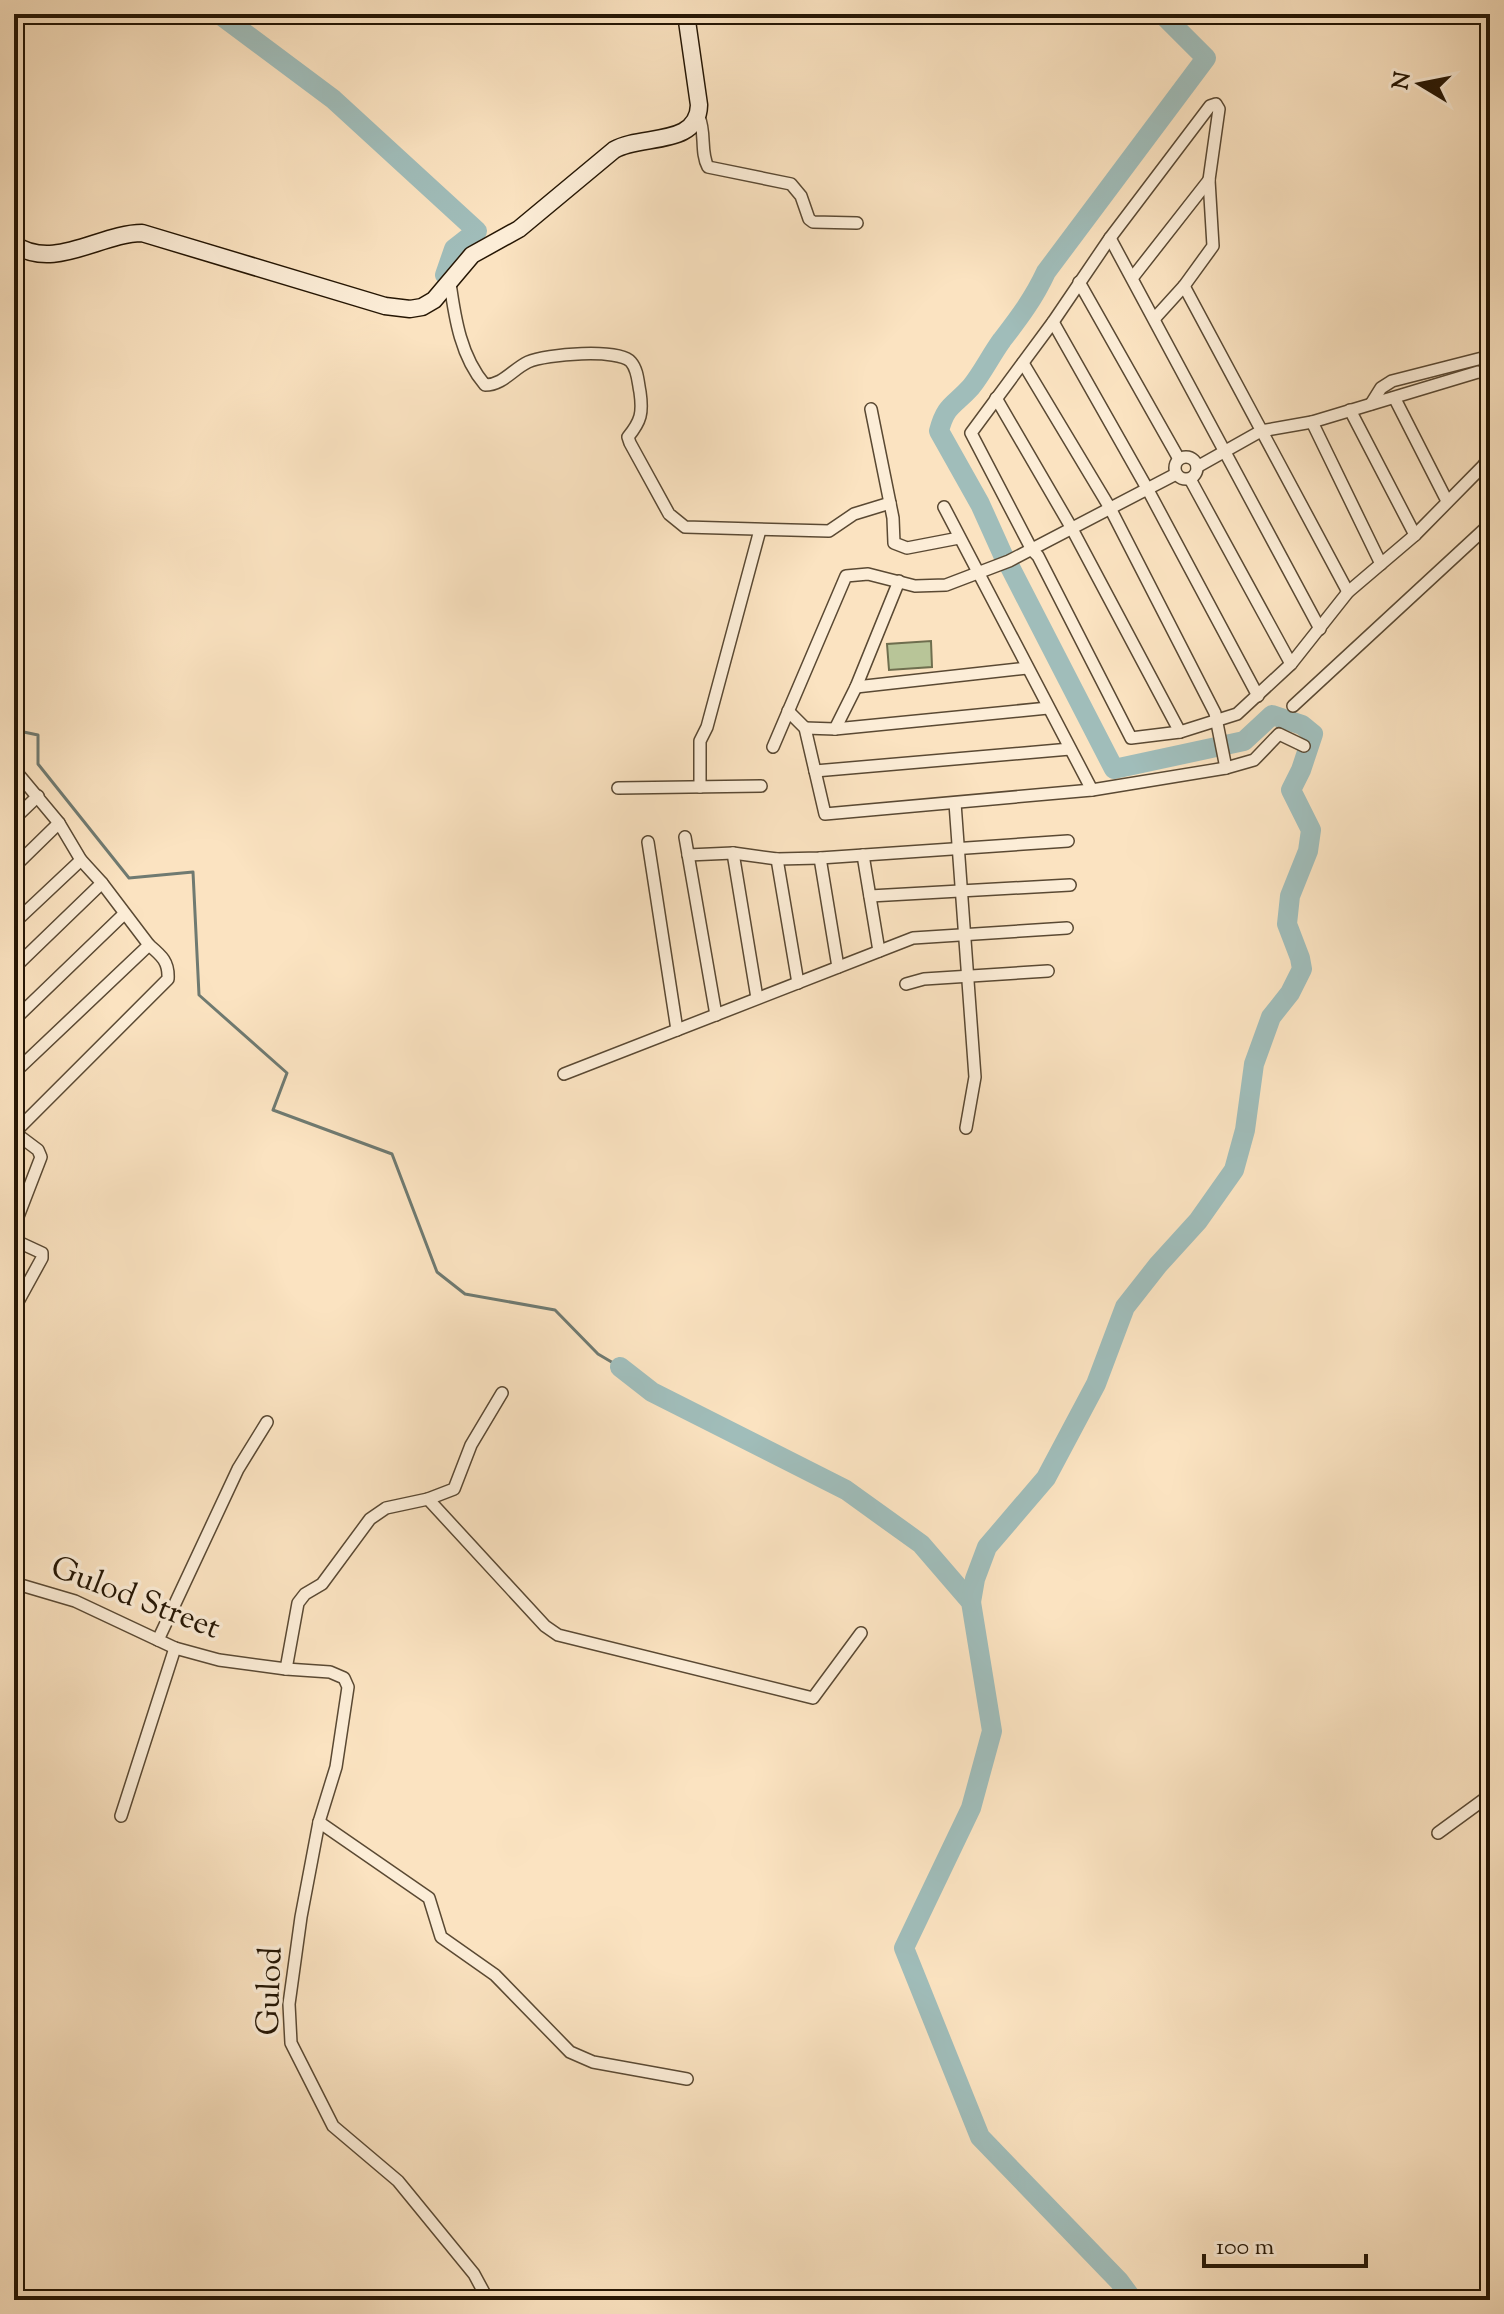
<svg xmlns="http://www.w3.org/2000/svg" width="1504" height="2314" viewBox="0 0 1504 2314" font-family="'Sorts Mill Goudy',serif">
<rect width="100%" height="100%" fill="#fbe3c1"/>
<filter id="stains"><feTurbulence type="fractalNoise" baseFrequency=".0025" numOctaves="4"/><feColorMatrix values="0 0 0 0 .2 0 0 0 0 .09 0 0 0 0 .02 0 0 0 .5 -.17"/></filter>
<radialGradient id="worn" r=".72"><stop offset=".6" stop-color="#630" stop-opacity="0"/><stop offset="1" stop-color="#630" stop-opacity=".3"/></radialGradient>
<!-- green -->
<polygon fill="#b8c598" stroke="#6e6e4e" stroke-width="2" points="931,641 932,667 889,670 887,644"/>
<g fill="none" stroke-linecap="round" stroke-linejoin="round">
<!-- stream -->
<polyline stroke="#6f7a71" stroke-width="3" points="14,730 38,735 38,764 129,878 193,872 199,995 287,1073 273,1110 392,1154 437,1272 465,1294 555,1310 598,1354 620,1367"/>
<!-- river -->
<g stroke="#a0bdba" stroke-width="20">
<polyline points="219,14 333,99 477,231 454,249 445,275"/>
<path d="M1003,555L980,504L939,431C946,404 954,406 971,387C983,372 991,355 1002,340C1019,318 1034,298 1046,272L1206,58L1162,14"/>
<polyline points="620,1367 652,1392 846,1490 921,1544 971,1602 992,1731 971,1808 904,1948 980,2137 1119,2281 1133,2300"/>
<polyline points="971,1602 975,1579 987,1547 1046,1478 1096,1384 1125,1307 1158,1265 1198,1221 1234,1170 1245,1130 1254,1064 1271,1017 1290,993 1302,969 1300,958 1287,924 1290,896 1308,851 1311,830 1291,790 1301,770 1313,734 1302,725 1272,715 1244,741 1114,769 1010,567"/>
</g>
<defs>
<g id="street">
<path d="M699,117C706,133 700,152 708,167L791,184L801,196L809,219L813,222L857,223"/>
<polyline points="1110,238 1320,629"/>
<polyline points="1133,277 1209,180"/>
<polyline points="1079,282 1179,459"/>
<path d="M450,283C455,319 461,357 485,385C503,385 513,369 528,362C546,354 619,348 631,362C638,370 638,383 640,392C643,413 641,421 628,437L630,443L669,514L685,527L829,531L854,514L890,503"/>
<polyline points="1184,286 1348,592"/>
<polyline points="1155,318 1184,286 1213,246 1209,180 1219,109 1216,104 1210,106 1110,238 1053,322 971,433 1032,550 1038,556 1131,738 1180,732 1237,714 1291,664 1348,592 1415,535 1483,466 1490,456"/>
<polyline points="1053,322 1148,490 1258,696"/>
<polyline points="1023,363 1110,508 1215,713 1226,768"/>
<polyline points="996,398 1071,527 1180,732"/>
<polyline points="1395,399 1447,501"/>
<polyline points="1371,404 1381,388 1392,381 1490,356"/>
<polyline points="871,409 893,518 894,543 907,548 959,538"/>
<polyline points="1350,410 1415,535"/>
<polyline points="1312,422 1381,564"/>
<circle cx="1186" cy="468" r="11"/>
<polyline points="1197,467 1261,431 1312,422 1478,372 1487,374 1490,390"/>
<polyline points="1190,479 1291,664"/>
<polyline points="944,507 1092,790"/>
<polyline points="856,687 1027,668"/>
<polyline points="1293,706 1490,524"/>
<polyline points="788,711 805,728 825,814 1092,790 1226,768 1254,760 1279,734 1304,746"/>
<polyline points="805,728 835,729 1048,708"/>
<polyline points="835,729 856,687 899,581"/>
<polyline points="773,747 846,576 868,574 915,586 946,585 1009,561 1176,474"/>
<polyline points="14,769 59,823 81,860 102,883 149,945 14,1073"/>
<polyline points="815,771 1070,749"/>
<polyline points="700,787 700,741 707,727 760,530"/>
<polyline points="618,788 761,786"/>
<polyline points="955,803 975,1077 966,1128"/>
<polyline points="14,819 38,796"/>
<polyline points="685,837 716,1015"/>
<polyline points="648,842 677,1030"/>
<polyline points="733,853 757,998"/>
<polyline points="688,855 733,853 777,859 820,858 1068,841"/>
<polyline points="863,855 879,951"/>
<polyline points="820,858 838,967"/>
<polyline points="777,859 798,983"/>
<polyline points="14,867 59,823"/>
<polyline points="870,896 1070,885"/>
<polyline points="14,923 81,860"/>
<polyline points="14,968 102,883"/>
<polyline points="906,984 924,979 1048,971"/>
<polyline points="14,1020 124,914"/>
<polyline points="564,1074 913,938 1067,928"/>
<polyline points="14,1132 38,1150 41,1157 14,1227"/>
<path d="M14,1133L168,979C169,962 162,956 149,945"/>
<polyline points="14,1240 42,1253 42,1258 14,1309"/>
<polyline points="428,1499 545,1626 558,1635 813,1698 861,1633"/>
<polyline points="14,1583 75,1601 175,1648 219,1660 286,1669 330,1672 344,1678 348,1687 336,1767 319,1822 301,1917 289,2004 291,2043 333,2126 398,2181 474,2274 488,2300"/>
<polyline points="158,1640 238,1469 267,1422"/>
<polyline points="286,1669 298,1603 305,1594 322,1584 370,1519 386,1508 428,1499 454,1489 471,1445 502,1393"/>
<polyline points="121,1816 175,1648"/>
<polyline points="319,1822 429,1898 441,1937 495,1975 570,2052 593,2062 687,2079"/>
<polyline points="1438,1833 1490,1795"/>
</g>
<path id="secondary" d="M14,244C53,272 101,233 142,233L385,306L410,309L422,307L434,300L472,255L519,229L614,150C641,134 698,147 699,105L686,14"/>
</defs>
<!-- street casing -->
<use href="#street" stroke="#5a4933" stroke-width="14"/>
<!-- secondary casing -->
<use href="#secondary" stroke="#251604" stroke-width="19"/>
<!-- street -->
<use href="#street" stroke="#fcedd7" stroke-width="11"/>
<!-- secondary -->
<use href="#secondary" stroke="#fcedd7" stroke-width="16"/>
</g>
<g text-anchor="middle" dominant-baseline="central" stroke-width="7" stroke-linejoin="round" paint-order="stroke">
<!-- street labels -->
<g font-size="32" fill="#251604" stroke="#fcedd7">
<text transform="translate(135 1599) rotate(21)">Gulod Street</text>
<text transform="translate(271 1991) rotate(-88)">Gulod</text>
</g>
</g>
<!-- margin -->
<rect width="1504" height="2314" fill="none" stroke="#fbe3c1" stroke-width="48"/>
<rect x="16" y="16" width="1472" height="2282" fill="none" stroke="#251604" stroke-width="4"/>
<rect x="24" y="24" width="1456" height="2266" fill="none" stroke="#251604" stroke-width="2"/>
<!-- north arrow -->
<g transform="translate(1420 84) rotate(280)" stroke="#fcedd7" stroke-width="6" paint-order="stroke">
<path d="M0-6L14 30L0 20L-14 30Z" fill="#251604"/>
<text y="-12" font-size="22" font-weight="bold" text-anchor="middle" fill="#251604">N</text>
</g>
<!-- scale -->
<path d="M1204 2254v12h162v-12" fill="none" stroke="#251604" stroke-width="4"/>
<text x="1216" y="2254" font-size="24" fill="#251604" stroke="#fcedd7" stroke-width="6" paint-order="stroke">100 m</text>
<rect width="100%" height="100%" filter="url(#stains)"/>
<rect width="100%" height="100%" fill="url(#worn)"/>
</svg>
